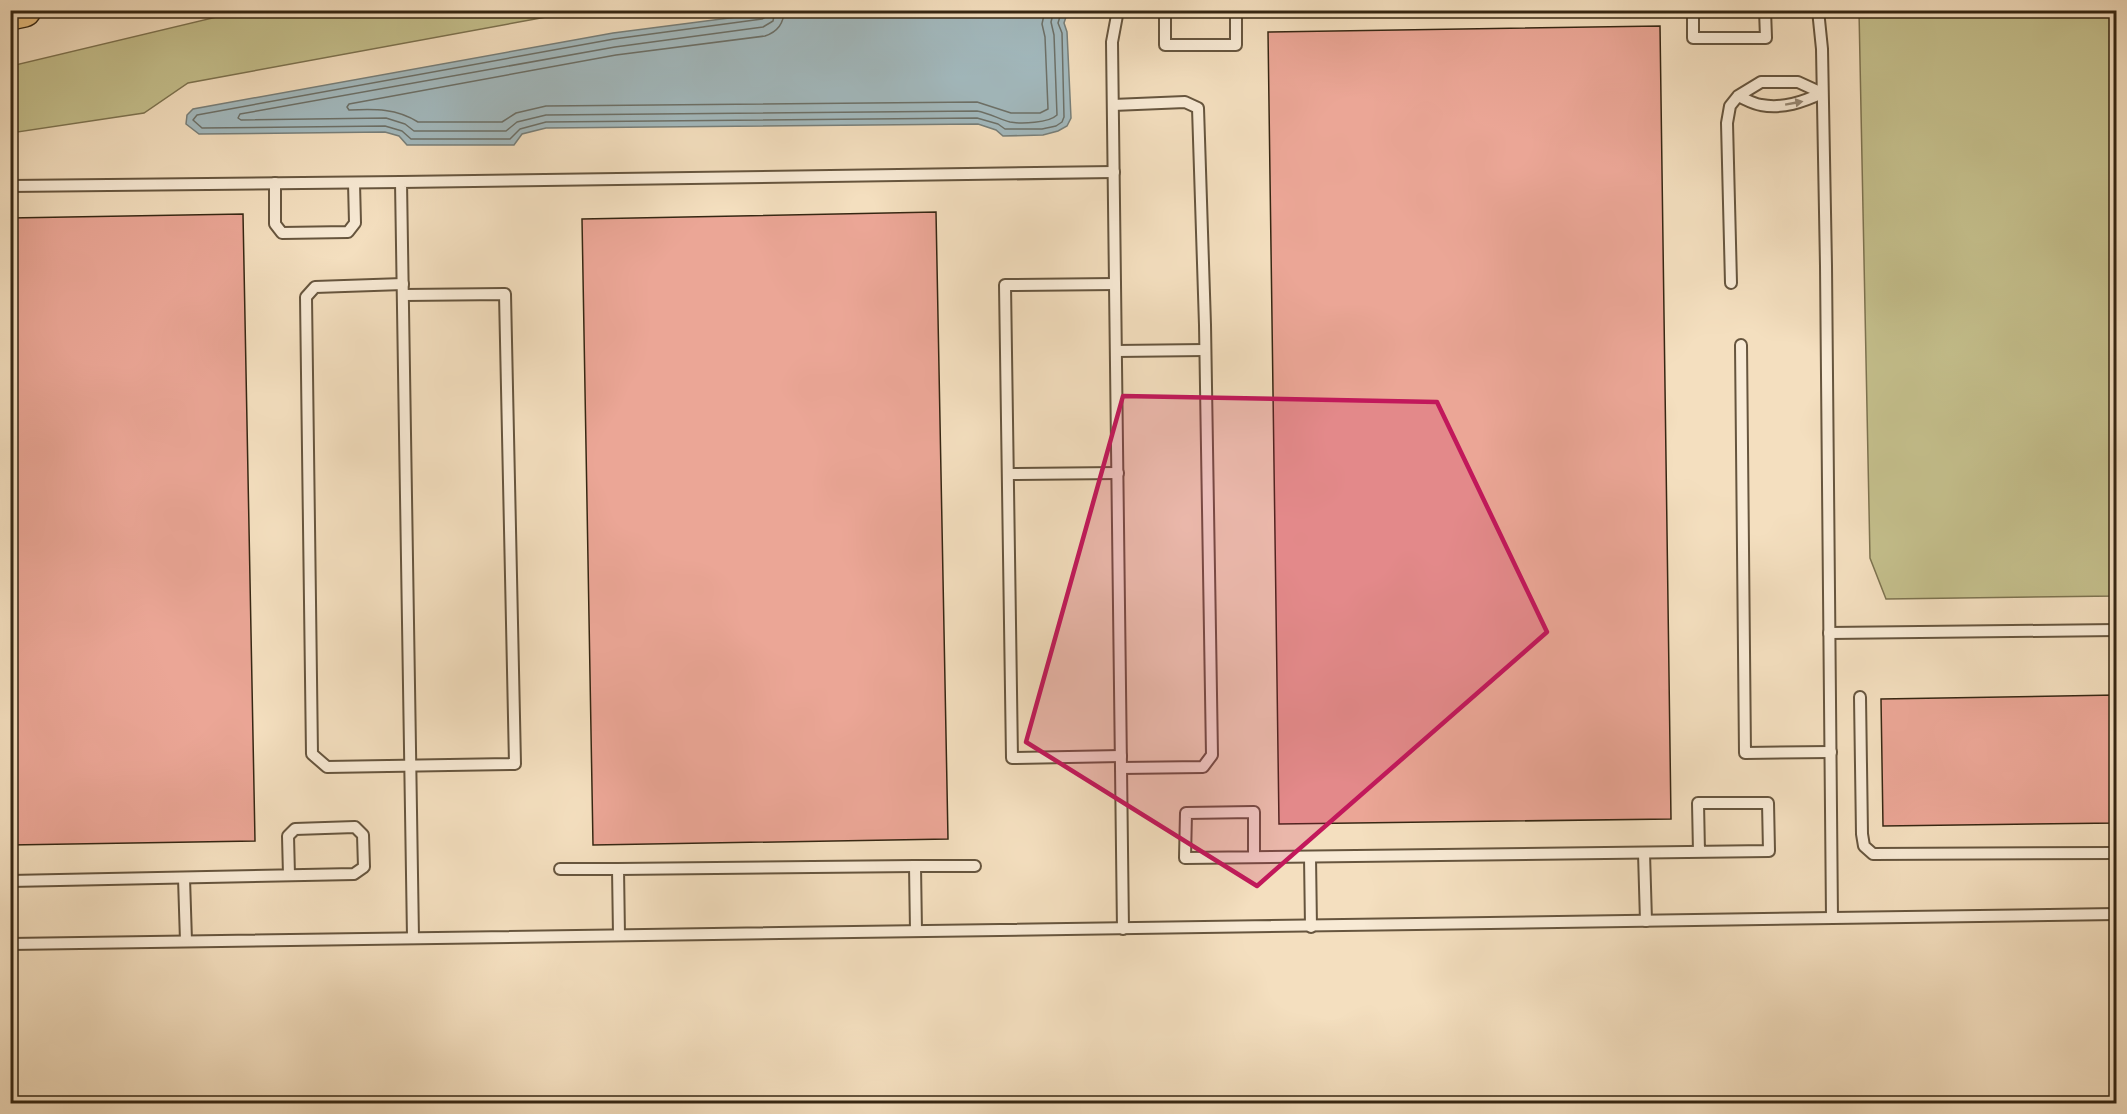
<svg xmlns="http://www.w3.org/2000/svg" width="2127" height="1114" viewBox="0 0 2127 1114" font-family="'Libre Bodoni',serif">
<rect width="100%" height="100%" fill="#f4dfbf"/>
<filter id="stains"><feTurbulence type="fractalNoise" baseFrequency=".00333" numOctaves="4"/><feColorMatrix values="0 0 0 0 .2 0 0 0 0 .09 0 0 0 0 .02 0 0 0 .5 -.17"/></filter>
<radialGradient id="worn" r=".72"><stop offset=".6" stop-color="#630" stop-opacity="0"/><stop offset="1" stop-color="#630" stop-opacity=".3"/></radialGradient>
<!-- green -->
<g fill="#c4bf8c" stroke="#7d7350" stroke-width="1.5">
<polygon points="242,11 242,10 579,11 188,83 144,113 11,133 11,66"/>
<polygon points="1859,11 2116,11 2116,596 1886,599 1870,558"/>
</g>
<!-- water -->
<polygon fill="#a2b9be" stroke="#777f7a" stroke-width="1.5" points="783,11 1068,11 1064,23 1067,32 1071,118 1067,126 1058,131 1043,135 1003,136 996,130 978,124 546,128 522,134 514,145 407,145 399,136 385,132 199,134 186,124 187,115 193,109 613,33"/>
<g fill="none" stroke-linecap="round" stroke-linejoin="round">
<!-- shore -->
<g stroke="#6c7068" stroke-width="1.5">
<polyline points="768,10 767,16 762,19 614,39 197,115 193,120 202,128 385,126 402,131 411,139 510,139 520,129 546,122 977,118 998,124 1005,129 1042,129 1056,126 1062,122 1064,117 1062,33 1058,23 1062,10"/>
<path d="M775,10L773,21L763,27L615,47L240,114L238,118L241,120L386,118L405,124L414,131H506L517,122L546,115L977,111C989,113 1001,120 1010,122C1021,124 1049,123 1057,115L1054,35L1051,22L1054,10"/>
<path d="M784,10C784,24 777,32 765,36L616,55L349,104L347,107L349,110C375,109 396,108 418,122H502L516,113L546,106L977,102L1011,113H1040L1048,109L1045,37L1042,24L1045,10"/>
</g>
</g>
<!-- building -->
<g fill="#eba696" stroke="#362713" stroke-width="1.5">
<polygon points="1660,26 1671,819 1279,824 1268,32"/>
<polygon points="936,212 948,839 593,845 582,219"/>
<polygon points="243,214 255,841 10,845 10,218"/>
<polygon points="2116,695 2116,823 1883,826 1881,699"/>
</g>
<g fill="none" stroke-linecap="round" stroke-linejoin="round">
<defs>
<g id="service">
<polyline points="1118,10 1112,42 1123,929"/>
<polyline points="1165,10 1165,45 1236,45 1236,10"/>
<polyline points="1693,10 1693,38 1766,38 1765,10"/>
<polyline points="1818,10 1822,49 1826,266 1832,918"/>
<polyline points="1113,105 1185,102 1198,108 1205,325 1212,755 1203,767 1121,768"/>
<polyline points="275,183 275,224 282,233 348,232 355,223 354,183"/>
<polyline points="10,186 401,182"/>
<path d="M1731,283L1727,123L1730,106L1738,96L1761,82H1798L1822,93C1803,102 1783,109 1761,105C1753,104 1745,99 1738,96"/>
<polyline points="403,284 315,287 306,297 312,754 327,767 515,764 505,294 404,295"/>
<polyline points="1115,284 1005,285 1012,758 1121,756"/>
<polyline points="1741,345 1745,753 1831,752"/>
<polyline points="1116,351 1205,350"/>
<polyline points="1008,474 1118,473"/>
<polyline points="1829,633 2116,630"/>
<polyline points="1860,697 1862,834 1864,846 1873,854 2116,853"/>
<polyline points="1644,853 1646,921"/>
<polyline points="1254,857 1254,812 1186,813 1185,858 1769,851 1768,803 1698,803 1699,852"/>
<polyline points="1310,857 1311,927"/>
<polyline points="560,869 618,869"/>
<polyline points="184,878 186,941"/>
<polyline points="10,881 354,874 364,867 363,835 355,827 295,829 288,836 289,875"/>
<polyline points="916,931 915,866 975,866"/>
<polyline points="619,935 618,869 915,866"/>
<polyline points="413,937 401,182 1114,172"/>
<polyline points="10,944 2116,914"/>
</g>
<polyline id="motorway" points="10,13 24,10"/>
</defs>
<!-- service casing -->
<use href="#service" stroke="#66553e" stroke-width="14"/>
<!-- motorway casing -->
<use href="#motorway" stroke="#362713" stroke-width="36"/>
<!-- service -->
<use href="#service" stroke="#f8ead5" stroke-width="10"/>
<!-- motorway -->
<use href="#motorway" stroke="#eac080" stroke-width="33"/>
</g>
<!-- one-way arrows -->
<defs><path id="oneway-solid" d="M-6-.8H1V-3.2L6.5 0L1 3.2V.8H-6Z" transform="scale(1.5)"/></defs>
<use fill="#978874" href="#oneway-solid" transform="translate(1794 103) rotate(-10)"/>
<!-- marked area -->
<path fill="#c2185b" fill-opacity="0.2" stroke="#c2185b" stroke-width="4.5" stroke-linejoin="round" d="M1123,396L1437,402L1547,632L1257,886L1026,742Z"/>
<!-- margin -->
<rect width="2127" height="1114" fill="none" stroke="#f4dfbf" stroke-width="36"/>
<rect x="12" y="12" width="2103" height="1090" fill="none" stroke="#362713" stroke-width="3"/>
<rect x="18" y="18" width="2091" height="1078" fill="none" stroke="#362713" stroke-width="1.5"/>
<rect width="100%" height="100%" filter="url(#stains)"/>
<rect width="100%" height="100%" fill="url(#worn)"/>
</svg>
